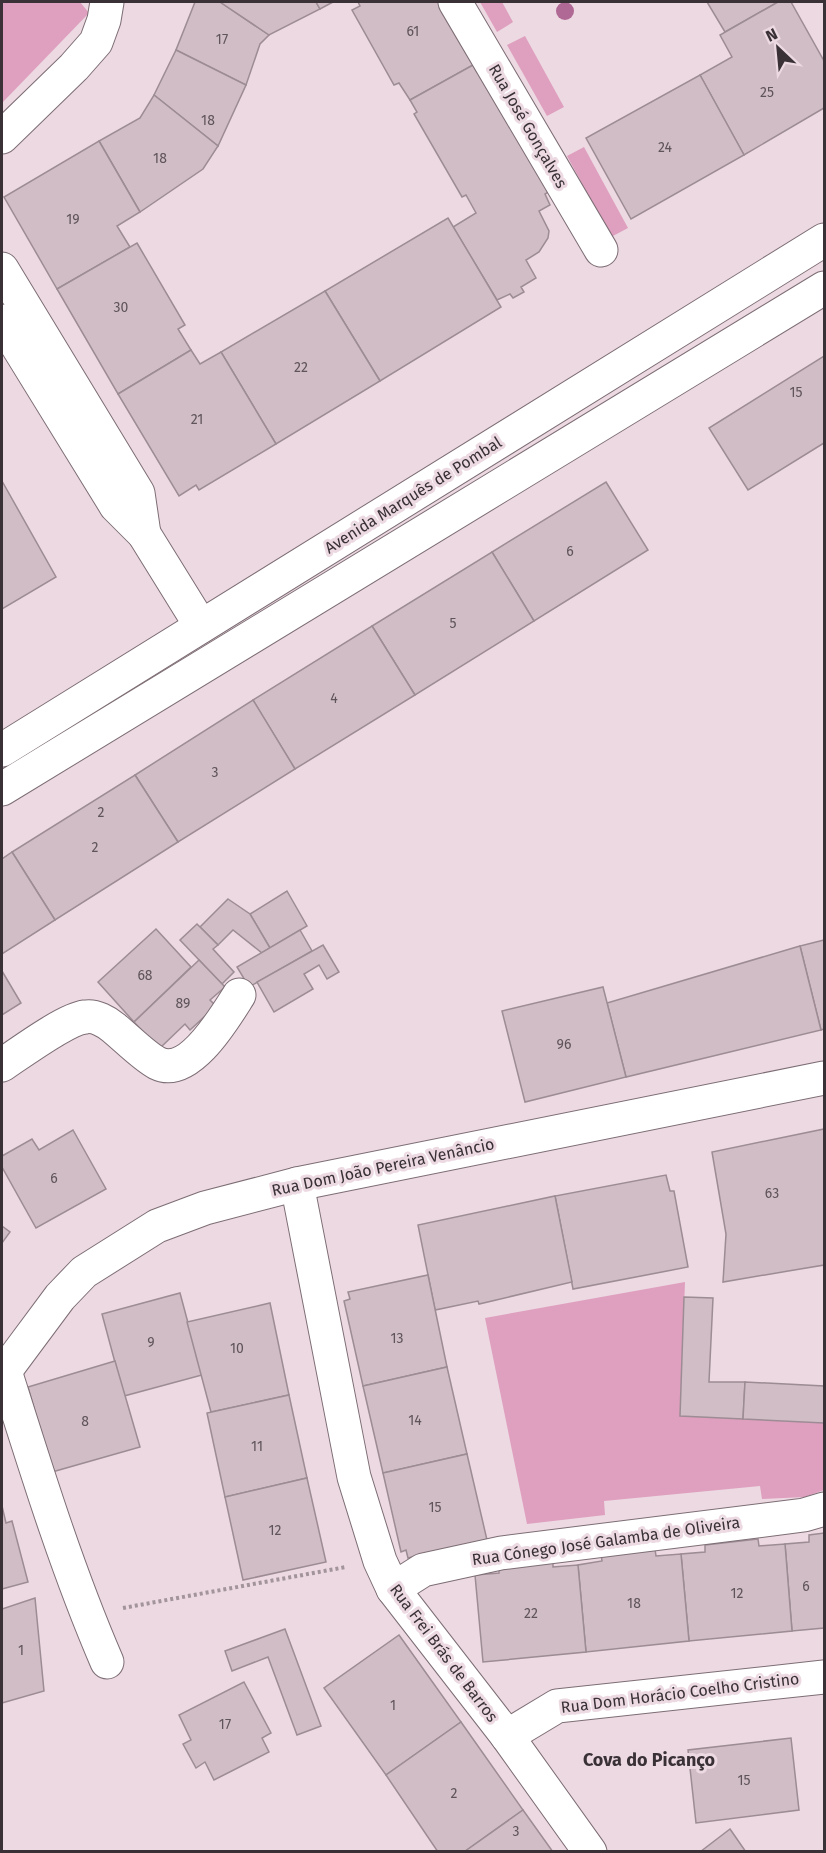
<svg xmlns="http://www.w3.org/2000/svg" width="826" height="1853" viewBox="0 0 826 1853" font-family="'Fira Sans',sans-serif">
<rect width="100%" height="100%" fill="#ecd9e2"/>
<!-- green -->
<g fill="#df9fbf">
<polygon points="2,2 80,2 89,13 2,103"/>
<polygon points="480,2 502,2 513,22 497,32"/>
<polygon points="525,36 564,107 547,116 507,45"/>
<polygon points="584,147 628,228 611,237 567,156"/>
<polygon points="685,1282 680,1416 824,1423 824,1490 805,1497 762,1499 760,1486 604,1501 605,1515 527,1524 485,1318"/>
</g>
<!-- building -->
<g fill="#d0bdc6" stroke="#9d8c94" stroke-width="1.5">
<polygon points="195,2 220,2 269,35 260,44 246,85 176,50"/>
<polygon points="220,2 316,2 320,9 269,35"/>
<polygon points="316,2 333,2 320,9"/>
<polygon points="358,2 446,2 473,65 410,100 399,83 394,85 352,10 360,6"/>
<polygon points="707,2 778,2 725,32"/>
<polygon points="778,2 791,2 824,61 824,108 744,155 700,75 732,57 720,35"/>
<polygon points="176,50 246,85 218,146 154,95"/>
<polygon points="473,65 477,72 482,69 550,191 545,194 550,205 539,211 549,231 548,238 539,252 526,260 536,278 521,287 524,292 513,298 510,294 497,300 453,227 476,213 466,195 462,197 414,114 417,112 410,100"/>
<polygon points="700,75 744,155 631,219 586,138"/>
<polygon points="154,95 218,146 203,169 140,212 99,141 140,118"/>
<polygon points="99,141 140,212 117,226 130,247 57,289 4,197"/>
<polygon points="448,218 501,307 380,381 325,291"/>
<polygon points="137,243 185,325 178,329 191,350 118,394 57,289"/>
<polygon points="325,291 380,381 276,444 221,352"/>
<polygon points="191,350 200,364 221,352 276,444 199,490 196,485 179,496 118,394"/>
<polygon points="824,356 824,443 748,490 709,428"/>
<polygon points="2,481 56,577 2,609"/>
<polygon points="606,482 648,550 534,621 492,552"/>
<polygon points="492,552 534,621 415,695 372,626"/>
<polygon points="372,626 415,695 295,769 253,700"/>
<polygon points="253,700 295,769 178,842 135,775"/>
<polygon points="135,775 178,842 55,920 12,852"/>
<polygon points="12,852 55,920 2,954 2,859"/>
<polygon points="287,891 307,926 270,948 250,914"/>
<polygon points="228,899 250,914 270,948 262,953 233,930 218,945 200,927"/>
<polygon points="197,924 218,945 213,949 234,972 222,984 180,940"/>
<polygon points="156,929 191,967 134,1022 98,982"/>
<polygon points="300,930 312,951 249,987 237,967"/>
<polygon points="824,940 824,1029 821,1030 800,946"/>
<polygon points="323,945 339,972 327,979 319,965 304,974 313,989 274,1012 257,982"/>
<polygon points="800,946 821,1030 626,1077 607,1003"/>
<polygon points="199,960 225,987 210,1000 216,1006 190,1030 185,1024 159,1049 134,1022"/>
<polygon points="2,971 21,1003 2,1015"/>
<polygon points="603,987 626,1077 525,1102 502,1011"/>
<polygon points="824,1129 824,1265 723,1282 726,1234 712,1152"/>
<polygon points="73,1130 106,1189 36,1228 2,1167 2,1156 32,1139 39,1150"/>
<polygon points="666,1175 670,1191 674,1191 688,1267 573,1289 555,1196"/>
<polygon points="555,1196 572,1282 479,1304 478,1301 435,1310 418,1225"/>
<polygon points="2,1226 10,1232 2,1243"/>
<polygon points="428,1275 447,1367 363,1386 344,1301 350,1299 348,1292"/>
<polygon points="180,1293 202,1375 124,1396 102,1314"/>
<polygon points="684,1297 713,1298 709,1382 745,1382 743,1419 680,1416"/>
<polygon points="270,1303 289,1395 211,1412 187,1322"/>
<polygon points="115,1361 140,1447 52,1472 28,1387"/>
<polygon points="447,1367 467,1454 383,1473 363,1386"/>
<polygon points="745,1382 824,1386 824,1423 743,1419"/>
<polygon points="289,1395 307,1478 225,1497 207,1413"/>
<polygon points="467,1454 487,1540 408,1558 406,1550 401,1552 383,1473"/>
<polygon points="307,1478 326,1562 243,1580 225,1497"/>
<polygon points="2,1506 6,1523 12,1521 28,1582 2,1589"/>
<polygon points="824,1533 824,1628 792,1631 785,1544 809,1542 809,1535"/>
<polygon points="758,1539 759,1546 785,1544 792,1631 689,1641 681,1554 705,1552 705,1545"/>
<polygon points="655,1549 656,1556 681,1554 689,1641 586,1652 578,1565 602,1561 601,1554"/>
<polygon points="553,1561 553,1567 578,1565 586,1652 483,1662 475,1575 499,1573 499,1565"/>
<polygon points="35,1598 44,1691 2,1703 2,1609"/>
<polygon points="285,1629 321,1726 297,1735 268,1657 232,1671 225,1651"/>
<polygon points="399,1635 461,1722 386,1775 324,1688"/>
<polygon points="244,1682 271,1733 262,1738 269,1752 214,1780 205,1762 196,1768 183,1744 191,1740 179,1715"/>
<polygon points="461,1722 523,1810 464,1852 438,1852 386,1775"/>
<polygon points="791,1738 799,1810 696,1823 688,1750"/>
<polygon points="523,1810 553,1852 464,1852"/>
<polygon points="730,1829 746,1852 700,1852"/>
</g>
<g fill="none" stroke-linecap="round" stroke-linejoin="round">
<defs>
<polyline id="pedestrian" points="455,2 601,250"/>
<g id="minor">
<polyline points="2,137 74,67 96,42 104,20 107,2"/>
<polyline points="2,269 138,493 144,534"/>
<polyline points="2,321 116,506 144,534 201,626"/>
<path d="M2,1065C20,1053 66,1019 85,1017C95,1015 107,1022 114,1028C126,1038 145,1057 157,1063C189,1079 225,1017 239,995"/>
<polyline points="297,1184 354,1477 380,1561 393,1589 507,1736 590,1852"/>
<path d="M5,1371C36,1469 66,1567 107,1662"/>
<polyline points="2,1372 5,1371 60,1297 84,1272 157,1226 205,1208 297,1184 824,1078"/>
<polyline points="393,1589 423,1570 501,1553 804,1515 824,1509"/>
<polyline points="507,1736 557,1706 824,1677"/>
</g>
<g id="secondary">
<polyline points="2,750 824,240"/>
<polyline points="2,789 824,288"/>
</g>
</defs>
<!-- pedestrian casing -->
<use href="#pedestrian" stroke="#7d6d74" stroke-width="35"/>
<!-- minor casing -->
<use href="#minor" stroke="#7d6d74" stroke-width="35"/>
<!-- secondary casing -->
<use href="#secondary" stroke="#7d6d74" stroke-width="35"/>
<!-- path -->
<polyline stroke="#a3949b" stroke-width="4" stroke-dasharray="3 3" stroke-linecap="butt" points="123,1608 346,1567"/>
<!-- pedestrian -->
<use href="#pedestrian" stroke="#fff" stroke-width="33"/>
<!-- minor -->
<use href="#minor" stroke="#fff" stroke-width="33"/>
<!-- secondary -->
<use href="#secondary" stroke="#fff" stroke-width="33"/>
</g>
<!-- trees -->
<circle fill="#b06995" cx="565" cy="11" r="9"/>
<g text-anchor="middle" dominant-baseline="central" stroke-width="6" stroke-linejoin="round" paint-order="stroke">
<!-- number labels -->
<g font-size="14" fill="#5f5459">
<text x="413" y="31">61</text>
<text x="222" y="39">17</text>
<text x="767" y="92">25</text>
<text x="208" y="120">18</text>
<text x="665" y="147">24</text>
<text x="160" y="158">18</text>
<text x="73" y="219">19</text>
<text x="121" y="307">30</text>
<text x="301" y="367">22</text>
<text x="796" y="392">15</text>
<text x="197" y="419">21</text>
<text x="570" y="551">6</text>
<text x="453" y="623">5</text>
<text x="334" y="698">4</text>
<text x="215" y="772">3</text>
<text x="101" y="812">2</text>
<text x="95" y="847">2</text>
<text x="145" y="975">68</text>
<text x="183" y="1003">89</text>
<text x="564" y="1044">96</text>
<text x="54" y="1178">6</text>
<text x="772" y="1193">63</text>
<text x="397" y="1338">13</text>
<text x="151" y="1342">9</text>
<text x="237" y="1348">10</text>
<text x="415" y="1420">14</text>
<text x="85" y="1421">8</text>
<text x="257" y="1446">11</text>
<text x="435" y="1507">15</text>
<text x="275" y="1530">12</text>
<text x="806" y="1586">6</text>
<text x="737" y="1593">12</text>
<text x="634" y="1603">18</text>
<text x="531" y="1613">22</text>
<text x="21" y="1650">1</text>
<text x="393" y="1705">1</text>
<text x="225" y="1724">17</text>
<text x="744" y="1780">15</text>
<text x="454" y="1793">2</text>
<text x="516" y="1831">3</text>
</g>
<!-- street labels -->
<g font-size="16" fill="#393135" stroke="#ecd9e2">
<text transform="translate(528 126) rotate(60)">Rua José Gonçalves</text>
<text transform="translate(413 495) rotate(-32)">Avenida Marquês de Pombal</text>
<text transform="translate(383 1167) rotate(-12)">Rua Dom João Pereira Venâncio</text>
<text transform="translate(606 1541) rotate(-8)">Rua Cónego José Galamba de Oliveira</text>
<text transform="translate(444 1653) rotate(53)">Rua Frei Brás de Barros</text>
<text transform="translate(680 1693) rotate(-7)">Rua Dom Horácio Coelho Cristino</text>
</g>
<!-- neighbourhood labels -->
<g font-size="18" font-weight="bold" fill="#393135" stroke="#ecd9e2">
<text x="649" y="1760">Cova do Picanço</text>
</g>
</g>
<!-- border -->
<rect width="826" height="1853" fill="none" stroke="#393135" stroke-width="6"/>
<!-- north arrow -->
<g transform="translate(778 48) rotate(334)" stroke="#ecd9e2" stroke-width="4.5" paint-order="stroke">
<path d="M0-4.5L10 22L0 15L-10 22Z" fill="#393135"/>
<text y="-9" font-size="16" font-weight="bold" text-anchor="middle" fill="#393135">N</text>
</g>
</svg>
